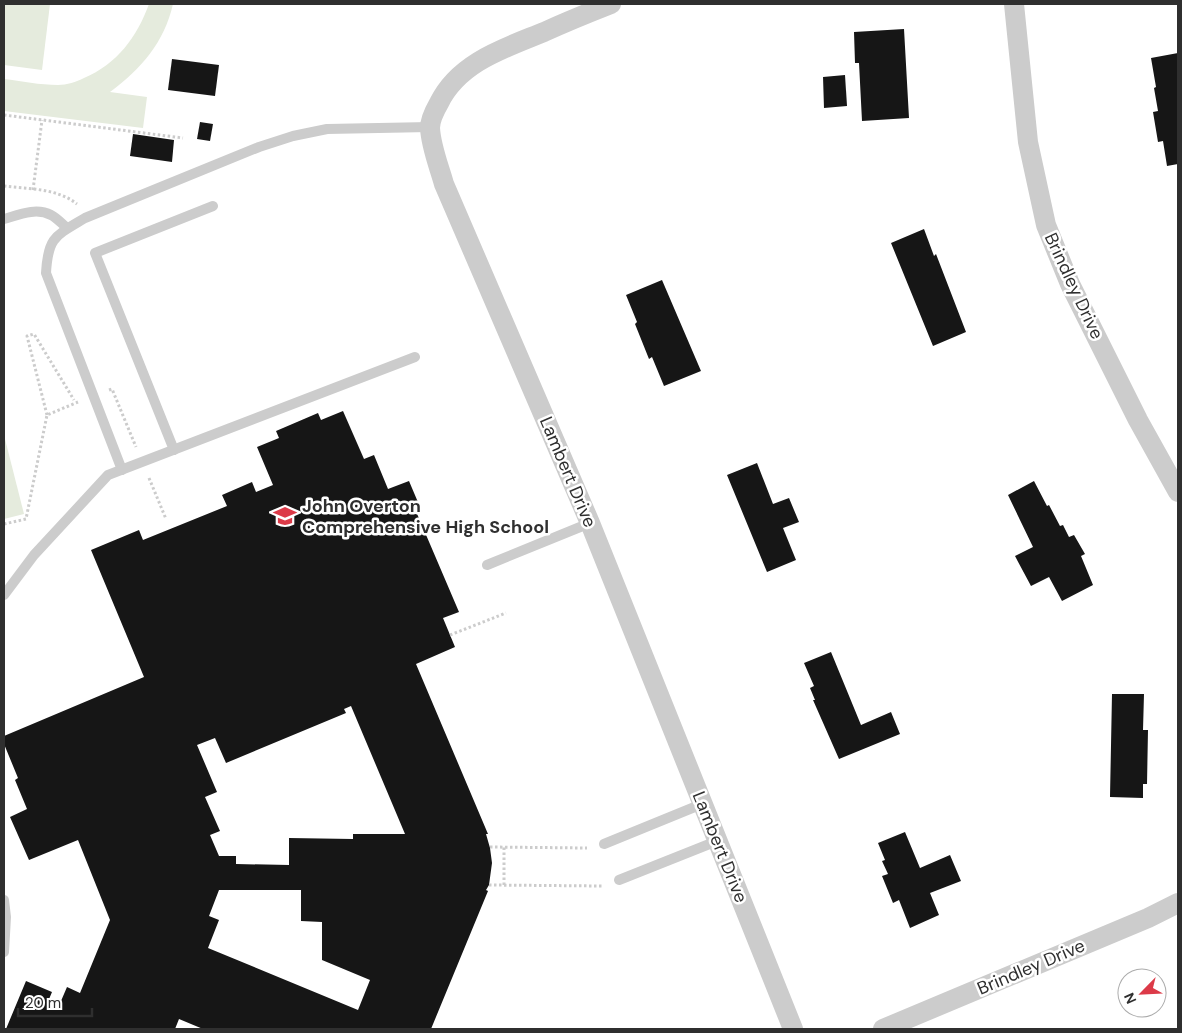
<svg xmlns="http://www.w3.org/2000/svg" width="1182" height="1033" viewBox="0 0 1182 1033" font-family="'DM Sans',sans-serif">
<rect width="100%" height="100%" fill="#fff"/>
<!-- green -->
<g fill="#e5ebdd">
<polygon points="4,4 50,4 42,70 4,65"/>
<path d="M149,4H173C164,43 141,69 110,92L147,97L143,128L4,111V79C21,81 40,85 58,85C67,85 76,82 84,78C117,64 137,37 149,4Z"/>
<polygon points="4,435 24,514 4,519"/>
</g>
<!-- building -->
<g fill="#161616" fill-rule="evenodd">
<polygon points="904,29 909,118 862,121 859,63 855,63 854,32"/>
<polygon points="1178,53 1178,164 1167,166 1163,141 1158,142 1153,112 1158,111 1154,88 1156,87 1151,58"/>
<polygon points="172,59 219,65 215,96 168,90"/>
<polygon points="845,75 847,106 824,108 823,77"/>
<polygon points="200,122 213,124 210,141 197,139"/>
<polygon points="133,134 174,140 172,162 130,156"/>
<polygon points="924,229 934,256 936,254 966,332 933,346 891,243"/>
<polygon points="662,280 701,371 664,386 652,357 649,359 635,324 637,322 626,295"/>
<path d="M343,411L364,459L374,455L388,489L409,481L420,507L415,509L459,612L443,618L455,647L416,664L488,834H486L490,848L492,863L489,885L486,890L488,891L431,1029H203L179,1019L175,1029H6L26,981L52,992L47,1004L58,1008L67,987L80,993L110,920L78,840L29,860L10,817L27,809L15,780L18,778L4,744V736L144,677L91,550L139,530L143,540L227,506L222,495L252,482L256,492L273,485L257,447L279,438L276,431L318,413L321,420ZM351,706L405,834H353V839L289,838V865L236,864V856H219L210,835L220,831L205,797L217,792L197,745L215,738L226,763L346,713L344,709ZM219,890H301V921L322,922V960L370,980L358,1010L208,948L219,920L209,916Z"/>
<polygon points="757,463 773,504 789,498 799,522 783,528 796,560 767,572 727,475"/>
<polygon points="1034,481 1047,506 1049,505 1060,526 1063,525 1069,537 1074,535 1085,554 1081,556 1093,585 1062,601 1049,577 1031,586 1015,556 1033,547 1008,495"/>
<polygon points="831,652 861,725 891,712 900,734 839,759 813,700 815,700 810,688 814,686 804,663"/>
<polygon points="1112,694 1144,694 1143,730 1148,730 1147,784 1143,784 1143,798 1110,797"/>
<polygon points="905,832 920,868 950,855 961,881 930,893 939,915 910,928 899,900 893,903 882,876 888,874 882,861 885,860 878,843"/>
</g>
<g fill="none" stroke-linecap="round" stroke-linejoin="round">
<!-- path -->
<g stroke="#ccc" stroke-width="3" stroke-dasharray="2.5 2.5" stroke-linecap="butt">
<polyline points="4,115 183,138"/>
<path d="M4,186C28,189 57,188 77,204"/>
<polyline points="33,190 42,120"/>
<polyline points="109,390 112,389 136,447"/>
<polyline points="47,415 27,336 34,334 74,400"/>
<polyline points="149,478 166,519"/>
<polyline points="4,524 26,519 47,415 78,402"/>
<polyline points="450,635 506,613"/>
<polyline points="490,847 587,848"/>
<polyline points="489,885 603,886"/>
<polyline points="504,885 504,847"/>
</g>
<!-- service -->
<g stroke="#ccc" stroke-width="10">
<path d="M4,219C18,215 36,207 51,215C57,218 62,224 67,228"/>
<polyline points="174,450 95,253 213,206"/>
<path d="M122,470L46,273C48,237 55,236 85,218L259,147L293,136L327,129L430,127"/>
<polyline points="487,565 590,523"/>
<polyline points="4,595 34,555 108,475 415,357"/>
<polyline points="604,844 702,804"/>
<polyline points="619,880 717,841"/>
<polyline points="4,900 6,917 4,952"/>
</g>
<!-- minor -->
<g stroke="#ccc" stroke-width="20">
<path d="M611,4C588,13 566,22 544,32C505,48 459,62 439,103C435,110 430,120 430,128C431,147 439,166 444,184L590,523L793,1029"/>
<polyline points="1014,4 1028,142 1046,225 1070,284 1138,420 1178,492"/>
<polyline points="883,1029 1148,918 1178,903"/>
</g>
</g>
<!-- icons -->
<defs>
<symbol id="school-bare" viewBox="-9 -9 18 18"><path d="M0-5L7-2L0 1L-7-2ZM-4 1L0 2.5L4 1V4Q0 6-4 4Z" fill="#dc3a48" stroke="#fff" stroke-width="2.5" paint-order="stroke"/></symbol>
</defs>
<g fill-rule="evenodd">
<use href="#school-bare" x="269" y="500" width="32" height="32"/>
</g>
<g text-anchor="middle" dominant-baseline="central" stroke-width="5" stroke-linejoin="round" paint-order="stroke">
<!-- street labels -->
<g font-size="18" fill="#2f2f2f" stroke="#fff">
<text transform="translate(1074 286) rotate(65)">Brindley Drive</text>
<text transform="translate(568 472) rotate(67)">Lambert Drive</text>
<text transform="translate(720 847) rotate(68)">Lambert Drive</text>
<text transform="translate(1031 967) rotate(-23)">Brindley Drive</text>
</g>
<!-- poi labels -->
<g font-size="18" font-weight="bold" fill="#2f2f2f" stroke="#fff" text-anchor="start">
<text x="302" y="506">John Overton<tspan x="302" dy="21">Comprehensive High School</tspan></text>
</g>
</g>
<!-- border -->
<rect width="1182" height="1033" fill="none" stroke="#2f2f2f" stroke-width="10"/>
<!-- north arrow -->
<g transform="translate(1142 993) rotate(246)"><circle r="24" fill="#ffffff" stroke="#acacac"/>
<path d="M0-4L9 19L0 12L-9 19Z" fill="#dc3a48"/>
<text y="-8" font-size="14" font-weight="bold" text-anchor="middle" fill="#2f2f2f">N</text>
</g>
<!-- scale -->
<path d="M18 1008v8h74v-8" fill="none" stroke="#2f2f2f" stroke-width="2.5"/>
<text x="25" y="1008" font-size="15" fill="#2f2f2f" stroke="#ffffff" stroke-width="4" paint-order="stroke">20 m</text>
</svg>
